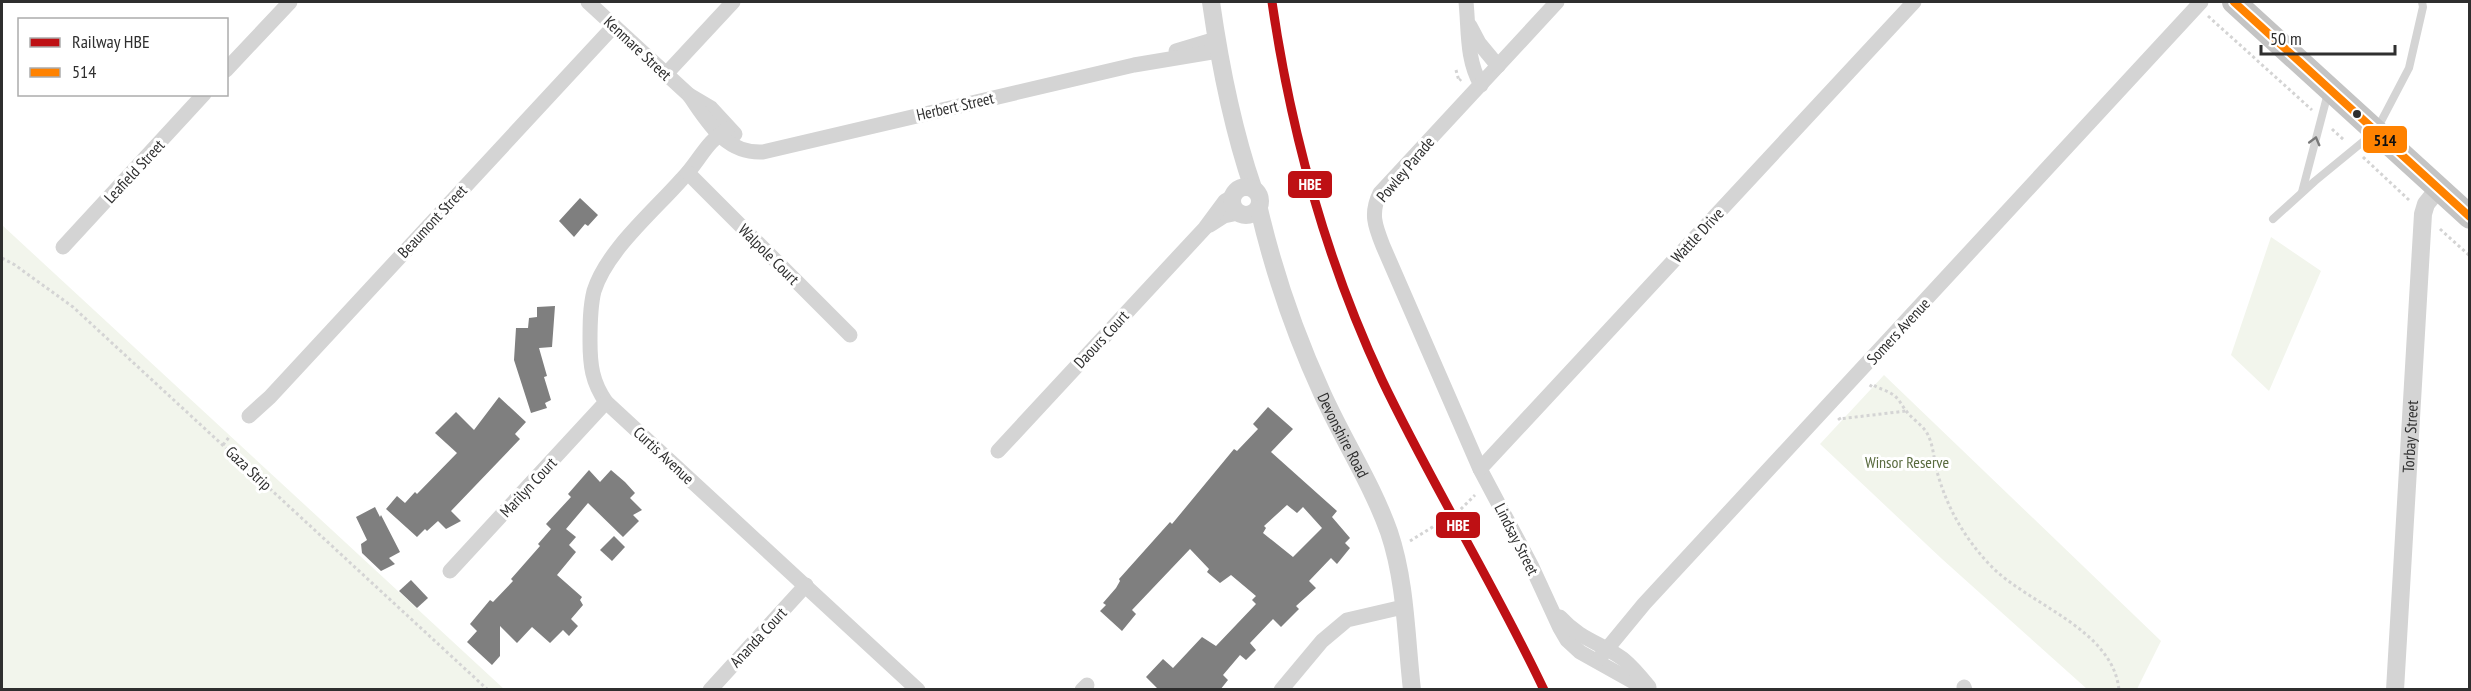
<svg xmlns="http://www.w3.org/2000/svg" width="2471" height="691" viewBox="0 0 2471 691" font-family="'PT Sans Narrow',sans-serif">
<rect width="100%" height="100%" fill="#fff"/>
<!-- green -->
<g fill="#f2f5ec">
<polygon points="2,225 504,689 2,689"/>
<polygon points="2271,237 2321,271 2269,391 2231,355"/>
<polygon points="1884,375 2161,641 2137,689 2087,689 1942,559 1820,444"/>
</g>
<!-- building -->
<g fill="#7f7f7f" fill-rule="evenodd">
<polygon points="580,198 598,215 588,226 585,224 574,237 559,221"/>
<polygon points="555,306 552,347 539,348 547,376 544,377 551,400 545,403 547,408 531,413 514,360 516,328 528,328 529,318 537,317 537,307"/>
<polygon points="499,397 526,422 515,434 520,439 451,511 461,521 446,529 438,521 427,531 425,529 417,537 386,509 397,496 405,503 415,492 417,494 457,453 435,433 456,412 474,430"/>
<path d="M1268,407L1293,429L1271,452L1337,511L1332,517L1350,538L1345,543L1350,548L1337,564L1331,558L1309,581L1316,588L1296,606L1299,609L1281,627L1273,619L1250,643L1256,650L1246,660L1240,655L1223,675L1228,680L1220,690H1159L1146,677L1163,659L1173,668L1202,637L1216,646L1256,604L1252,600L1256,596L1231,575L1220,583L1207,572L1209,569L1190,549L1132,610L1136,614L1122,631L1100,611L1106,605L1103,603L1116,588L1120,581L1119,579L1170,522L1172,524L1234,449L1237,451L1258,429L1253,424ZM1287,505L1297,513L1303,507L1322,528L1293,557L1263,533L1266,528L1264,526Z"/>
<polygon points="589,470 600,482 611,470 625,482 635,493 630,498 642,510 633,515 639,521 623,537 588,503 566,529 576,537 569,545 576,552 557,575 582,597 580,600 583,605 571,619 578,626 569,636 563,630 550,643 532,627 517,643 500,626 500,656 492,665 467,642 477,631 470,624 490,600 493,602 513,581 511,579 540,546 538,544 551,529 546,524 571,497 568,494"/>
<polygon points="375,507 380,517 381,515 400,552 389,558 395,564 381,571 362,553 361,544 367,540 356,517"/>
<polygon points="614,536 625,547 612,561 600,550"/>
<polygon points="411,580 428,598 417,608 399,591"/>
</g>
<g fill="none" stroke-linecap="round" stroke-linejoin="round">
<!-- path -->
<g stroke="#d4d4d4" stroke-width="3" stroke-dasharray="3 3" stroke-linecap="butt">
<polyline points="2208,16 2312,110"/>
<polyline points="1456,70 1459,81 1461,79"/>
<polyline points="2332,129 2345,141"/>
<polyline points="2363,157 2409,200"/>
<polyline points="2440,229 2470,256"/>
<polyline points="2,258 15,265 73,307 488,690"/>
<path d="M1870,387L1872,384C1879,389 1886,390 1892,394C1899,398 1902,406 1907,412C1913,420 1924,426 1928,435C1934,447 1934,463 1938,475C1948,510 1966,540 1991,566C2029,605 2113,629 2119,690"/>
<polyline points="1841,418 1839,419 1906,411"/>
<polyline points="223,445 230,436"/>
<polyline points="1410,541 1460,510 1475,495"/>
</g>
<!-- service -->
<g stroke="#d4d4d4" stroke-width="8">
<polyline points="2302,192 2328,93"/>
<polyline points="2273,219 2315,181 2376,131 2409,68 2423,7 2422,2"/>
</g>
<!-- minor -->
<g stroke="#d4d4d4" stroke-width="15">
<polyline points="588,2 689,95 711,108 735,134"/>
<path d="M1466,2C1469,30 1466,59 1481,85"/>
<path d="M1557,2L1380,193C1370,213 1375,226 1383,246L1480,469L1531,565L1560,628L1567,640L1580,652L1648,690"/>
<polyline points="1470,26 1479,43 1498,66"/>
<polyline points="1176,51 1216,39"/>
<polyline points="226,70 290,2"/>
<polyline points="666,74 733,2"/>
<path d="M689,95C708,122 725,154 763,152L1134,65L1218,51"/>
<path d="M728,129C706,141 699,162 682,179C654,211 607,250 594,291C590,307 590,324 590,341C590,365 592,382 606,402L918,690"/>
<polyline points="688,173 850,335"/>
<polyline points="1210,225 1224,216 1238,213"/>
<polyline points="63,247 204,94"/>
<polyline points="249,416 270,397 614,26"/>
<polyline points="998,451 1205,228 1225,201 1232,197"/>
<polyline points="1480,469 1914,2"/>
<polyline points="450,571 606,402"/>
<path d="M1560,617C1582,641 1600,642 1623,659C1633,667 1641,677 1649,687"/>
<polyline points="1597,661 1644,604 2201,2"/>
<polyline points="1964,687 1965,690"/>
<polyline points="710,690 806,585"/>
<polyline points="1082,690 1087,685"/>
<polyline points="1281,690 1322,641 1347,620 1403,607"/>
</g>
<!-- tertiary -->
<g stroke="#d4d4d4" stroke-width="18">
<path d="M1211,2C1220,65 1232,127 1253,188"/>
<circle cx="1246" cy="201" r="14"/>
<path id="s1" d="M1259,209C1274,273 1295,334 1322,393C1343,440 1372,484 1389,532C1406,582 1406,638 1412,690"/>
<path id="s2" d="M2395,690L2423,214L2426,204L2438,189"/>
</g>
<!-- trunk -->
<polyline stroke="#c4c4c4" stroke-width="24" points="2234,2 2470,217"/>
<defs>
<polyline id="bus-1" points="2234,2 2470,217"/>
</defs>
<!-- bus-1 casing -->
<use href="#bus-1" stroke="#fff" stroke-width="12"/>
<!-- bus-1 -->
<use href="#bus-1" stroke="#ff8200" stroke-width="8"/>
<defs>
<path id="rail-1" d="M1272,2C1291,133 1326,260 1382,380C1432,485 1494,584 1544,690"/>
</defs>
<!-- rail-1 casing -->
<use href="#rail-1" stroke="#fff" stroke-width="14"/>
<!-- rail-1 -->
<use href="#rail-1" stroke="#be1014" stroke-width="9"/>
</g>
<!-- one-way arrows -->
<defs><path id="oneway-chevron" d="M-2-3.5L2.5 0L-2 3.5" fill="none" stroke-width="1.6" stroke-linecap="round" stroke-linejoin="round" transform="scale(1.5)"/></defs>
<use stroke="#797979" href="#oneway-chevron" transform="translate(2315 141) rotate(-75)"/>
<!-- markers -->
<circle fill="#2f2f2f" stroke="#fff" stroke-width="2" cx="2357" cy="114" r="5"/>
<g text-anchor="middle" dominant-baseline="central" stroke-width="6" stroke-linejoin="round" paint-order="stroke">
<!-- street labels -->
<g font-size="16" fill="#2f2f2f" stroke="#fff">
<text transform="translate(638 48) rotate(43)">Kenmare Street</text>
<text transform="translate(955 106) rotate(-13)">Herbert Street</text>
<text transform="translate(1405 169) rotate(-50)">Powley Parade</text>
<text transform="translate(134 171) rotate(-47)">Leafield Street</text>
<text transform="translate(432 221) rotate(-47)">Beaumont Street</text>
<text transform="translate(1697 235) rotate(-47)">Wattle Drive</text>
<text transform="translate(769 254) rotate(45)">Walpole Court</text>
<text transform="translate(1898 331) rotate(-47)">Somers Avenue</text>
<text transform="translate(1101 339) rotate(-47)">Daours Court</text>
<text stroke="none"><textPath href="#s1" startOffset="242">Devonshire Road</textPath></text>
<text stroke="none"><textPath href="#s2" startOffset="254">Torbay Street</textPath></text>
<text transform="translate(664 455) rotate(43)">Curtis Avenue</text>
<text transform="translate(249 468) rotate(43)">Gaza Strip</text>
<text transform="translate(528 487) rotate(-47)">Marilyn Court</text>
<text transform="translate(1517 539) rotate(63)">Lindsay Street</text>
<text transform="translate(758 637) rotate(-47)">Ananda Court</text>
</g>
<!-- park labels -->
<g font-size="16" fill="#586a3d" stroke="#fff">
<text x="1907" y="462">Winsor Reserve</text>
</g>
</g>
<g stroke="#fff" stroke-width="2">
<rect x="2362" y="125" width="46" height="29" rx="6" fill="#ff8200"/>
<rect x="1287" y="170" width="46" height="29" rx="6" fill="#be1014"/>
<rect x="1435" y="511" width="46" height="28" rx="6" fill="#be1014"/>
</g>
<g font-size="16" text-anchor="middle" font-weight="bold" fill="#fff">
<text x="1310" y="190">HBE</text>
<text x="1458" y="531">HBE</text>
</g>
<g font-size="16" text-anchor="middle" font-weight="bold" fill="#111">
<text x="2385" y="146">514</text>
</g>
<!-- border -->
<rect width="2471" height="691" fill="none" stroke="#2f2f2f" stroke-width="6"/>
<!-- legend -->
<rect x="18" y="18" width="210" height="78" fill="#ffffff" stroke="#acacac" stroke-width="1.5"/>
<rect x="30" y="38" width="30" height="9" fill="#be1014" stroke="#acacac" stroke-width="1.5"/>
<text x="72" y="48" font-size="18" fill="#2f2f2f">Railway HBE</text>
<rect x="30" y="68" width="30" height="9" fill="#ff8200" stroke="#acacac" stroke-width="1.5"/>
<text x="72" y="78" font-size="18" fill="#2f2f2f">514</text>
<!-- scale -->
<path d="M2261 45v9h134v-9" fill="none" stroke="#2f2f2f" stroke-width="3"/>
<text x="2270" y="45" font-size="18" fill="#2f2f2f" stroke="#ffffff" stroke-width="4.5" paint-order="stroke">50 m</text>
</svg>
